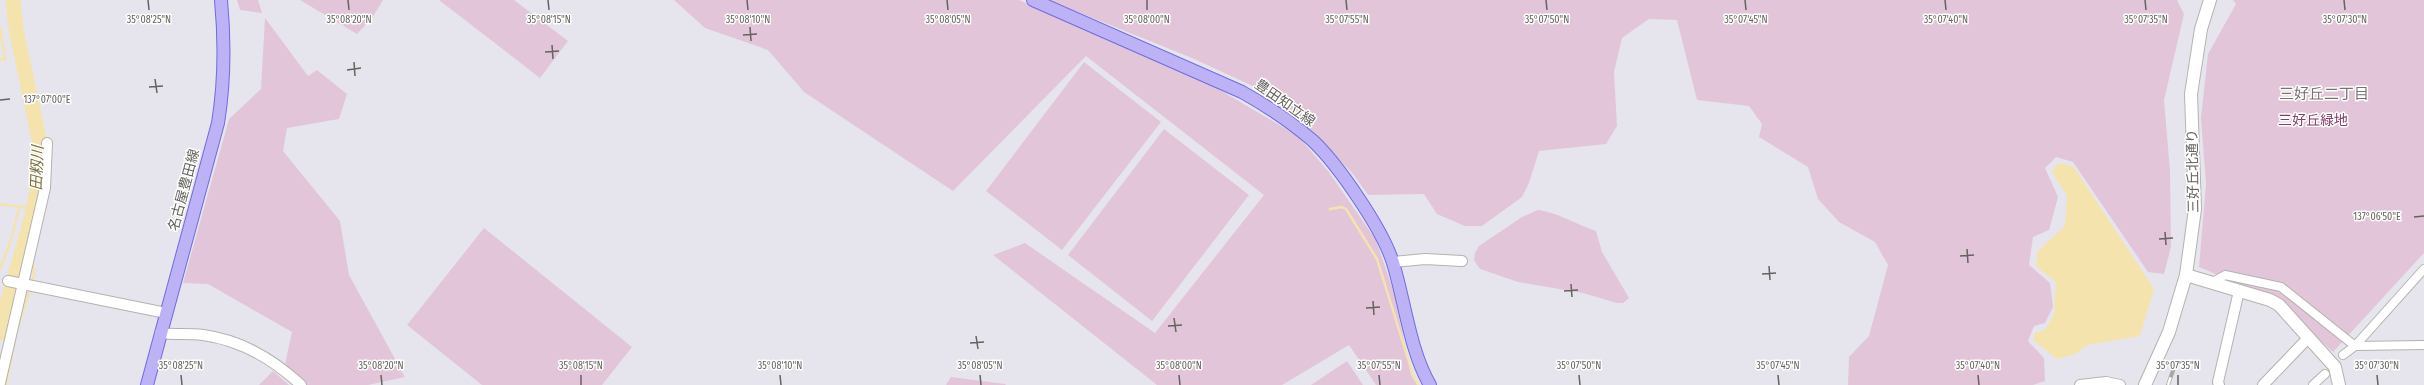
<svg xmlns="http://www.w3.org/2000/svg" width="2424" height="385" viewBox="0 0 2424 385" font-family="'Fira Sans Condensed','Noto Sans JP',sans-serif">
<rect width="100%" height="100%" fill="#e6e5ed"/>
<!-- green -->
<g fill="#e2c5d9">
<polygon points="237,0 258,0 262,13 240,10"/>
<polygon points="300,0 383,0 372,18 357,34"/>
<polygon points="439,0 514,0 568,41 540,78"/>
<polygon points="674,0 1019,0 1215,87 1298,136 1328,171 1376,240 1394,293 1411,375 1417,385 1376,385 1349,345 1282,385 1157,385 993,255 1025,243 1155,333 1264,195 1086,56 953,191 804,92 768,50 705,28"/>
<polygon points="1048,0 2177,0 2184,14 2164,100 2170,171 2171,247 2164,274 2148,272 2073,162 2056,157 2045,168 2058,197 2049,230 2033,237 2029,265 2050,283 2053,307 2045,323 2034,326 2028,341 2044,358 2045,381 2033,385 1848,385 1849,357 1869,336 1888,265 1875,242 1839,222 1818,199 1808,167 1759,137 1762,124 1749,106 1697,100 1677,20 1649,19 1622,38 1614,72 1617,126 1606,144 1539,151 1529,183 1522,197 1482,226 1465,226 1437,214 1424,194 1368,195 1353,174 1312,131 1270,94 1192,58"/>
<polygon points="2233,0 2424,0 2424,253 2333,352 2271,297 2199,267 2206,184 2201,118 2208,54 2236,4"/>
<polygon points="265,18 308,76 317,70 347,94 339,119 287,128 283,151 340,221 349,275 405,377 368,385 307,385 285,364 292,332 208,284 183,283 229,119 261,89"/>
<polygon points="1084,62 1161,122 1062,250 986,191"/>
<polygon points="1164,129 1249,195 1152,321 1068,255"/>
<path d="M1538,210C1559,213 1575,224 1596,231L1602,252L1629,298L1623,303H1617L1583,293L1518,282L1480,269L1474,260L1475,253L1479,246L1522,217Z"/>
<polygon points="484,228 632,347 602,385 482,385 407,325"/>
<polygon points="1347,361 1363,385 1311,385"/>
<polygon points="273,371 289,385 259,385"/>
<polygon points="951,377 1005,384 1006,385 946,385"/>
</g>
<!-- water -->
<polygon fill="#f5e3ae" points="2058,163 2073,166 2154,289 2140,336 2087,345 2075,354 2057,359 2033,340 2035,333 2045,330 2054,315 2056,282 2036,266 2038,251 2065,226 2067,196 2052,172"/>
<g fill="none" stroke-linecap="round" stroke-linejoin="round">
<!-- stream -->
<g stroke="#f5e3ae" stroke-width="2.5">
<polyline points="0,27 5,58 5,60 0,59"/>
<polyline points="0,204 33,209"/>
<polyline points="1330,209 1342,207 1346,209 1377,259 1413,375 1419,385"/>
<polyline points="18,260 26,262"/>
<polyline points="31,263 33,264 34,276 32,284"/>
<polyline points="0,269 11,240 19,208"/>
<polyline points="6,385 16,334 30,289"/>
</g>
<!-- river -->
<path stroke="#f5e3ae" stroke-width="15" d="M0,333C12,270 43,209 40,144L16,29L13,0"/>
<defs>
<g id="pedestrian">
<polyline points="2211,283 2225,275 2281,287 2355,346 2424,345"/>
<polyline points="2343,355 2355,346 2424,269"/>
<polyline points="2313,385 2325,374"/>
</g>
<g id="minor">
<polyline points="1393,262 1425,259 1462,261"/>
<polyline points="8,281 166,313"/>
<path d="M160,333C175,335 189,333 203,335C241,340 274,360 301,385"/>
<polyline points="0,383 45,188 47,143"/>
<polyline points="2080,385 2106,382 2120,385"/>
<polyline points="2219,385 2218,382 2239,291"/>
<polyline points="2263,385 2309,337"/>
</g>
<g id="tertiary">
<polyline points="2186,275 2270,300 2279,305 2335,367 2339,385"/>
<polyline points="2145,385 2169,332 2186,275 2195,209 2191,94 2201,29 2210,0"/>
</g>
<g id="primary">
<path d="M1033,0L1242,92C1267,106 1290,121 1312,140C1338,164 1383,230 1393,263C1405,302 1410,351 1430,385"/>
<path d="M147,385L218,123C225,80 225,43 221,0"/>
</g>
</defs>
<!-- pedestrian casing -->
<use href="#pedestrian" stroke="#b3b3ae" stroke-width="10"/>
<!-- minor casing -->
<use href="#minor" stroke="#b3b3ae" stroke-width="12"/>
<!-- tertiary casing -->
<use href="#tertiary" stroke="#b3b3ae" stroke-width="14"/>
<!-- primary casing -->
<use href="#primary" stroke="#6e6be1" stroke-width="14"/>
<!-- pedestrian -->
<use href="#pedestrian" stroke="#fff" stroke-width="8"/>
<!-- minor -->
<use href="#minor" stroke="#fff" stroke-width="10"/>
<!-- tertiary -->
<use href="#tertiary" stroke="#fff" stroke-width="12"/>
<!-- primary -->
<use href="#primary" stroke="#bcb2f5" stroke-width="12"/>
<defs>
<polyline id="rail" points="2168,385 2176,362"/>
</defs>
<!-- rail casing -->
<use href="#rail" stroke="#a9a8a6" stroke-width="4"/>
<!-- rail -->
<use href="#rail" stroke="#fff" stroke-width="2.5" stroke-dasharray="8" stroke-linecap="butt"/>
</g>
<!-- ticks -->
<path fill="none" stroke="#64635d" stroke-width="1.5" d="M148,0L149,10M348,0L349,10M548,0L549,10M747,0L748,10M947,0L948,10M1147,0V10M1346,0L1347,10M1546,0L1547,10M1745,0L1746,10M1945,0L1946,10M2145,0L2146,10M2344,0L2345,10M750,27L751,41M743,35L757,34M552,45L553,59M545,52L559,51M354,62L355,76M347,70L361,68M155,79L157,93M149,87L163,86M0,100L10,99M2414,217L2424,216M2165,232L2166,245M2159,239L2173,238M1967,249L1968,263M1960,256L1974,255M1769,266L1770,280M1762,274L1776,273M1571,284L1572,297M1564,291L1578,290M1373,301L1374,315M1366,308L1380,307M1174,318L1176,332M1168,326L1182,325M976,336L978,349M970,343L984,342M181,375L182,385M381,375L382,385M581,375V385M780,375L781,385M980,375L981,385M1179,375L1180,385M1379,375L1380,385M1579,375L1580,385M1778,375L1779,385M1978,375L1979,385M2178,375V385M2377,375L2378,385"/>
<g text-anchor="middle" dominant-baseline="central" stroke-width="3" stroke-linejoin="round" paint-order="stroke">
<!-- street labels -->
<g font-size="14" fill="#64635d" stroke="#fff">
<text transform="translate(1285 103) rotate(35)">豊田知立線</text>
<text transform="translate(2193 171) rotate(-91)">三好丘北通り</text>
<text transform="translate(184 190) rotate(-75)">名古屋豊田線</text>
</g>
<!-- park labels -->
<g font-size="14" fill="#804069" stroke="#fff">
<text x="2313" y="120">三好丘緑地</text>
</g>
<!-- neighbourhood labels -->
<g font-size="15" fill="#76746e" stroke="#fff">
<text x="2324" y="94">三好丘二丁目</text>
</g>
<!-- water labels -->
<g font-size="15" font-style="italic" fill="#7c713c" stroke="#fff">
<text transform="translate(37 168) rotate(-88)">田籾川</text>
</g>
</g>
<g font-size="10" text-anchor="middle" fill="#64635d" stroke="#fff" stroke-width="3" stroke-linejoin="round" paint-order="stroke">
<text x="149" y="23">35°08'25"N</text>
<text x="349" y="23">35°08'20"N</text>
<text x="549" y="23">35°08'15"N</text>
<text x="748" y="23">35°08'10"N</text>
<text x="948" y="23">35°08'05"N</text>
<text x="1347" y="23">35°07'55"N</text>
<text x="1946" y="23">35°07'40"N</text>
<text x="1147" y="23">35°08'00"N</text>
<text x="1547" y="23">35°07'50"N</text>
<text x="1746" y="23">35°07'45"N</text>
<text x="2146" y="23">35°07'35"N</text>
<text x="2345" y="23">35°07'30"N</text>
<text x="47" y="103">137°07'00"E</text>
<text x="2377" y="220">137°06'50"E</text>
<text x="181" y="369">35°08'25"N</text>
<text x="381" y="369">35°08'20"N</text>
<text x="581" y="369">35°08'15"N</text>
<text x="780" y="369">35°08'10"N</text>
<text x="980" y="369">35°08'05"N</text>
<text x="1179" y="369">35°08'00"N</text>
<text x="1379" y="369">35°07'55"N</text>
<text x="1579" y="369">35°07'50"N</text>
<text x="1778" y="369">35°07'45"N</text>
<text x="1978" y="369">35°07'40"N</text>
<text x="2178" y="369">35°07'35"N</text>
<text x="2377" y="369">35°07'30"N</text>
</g>
</svg>
